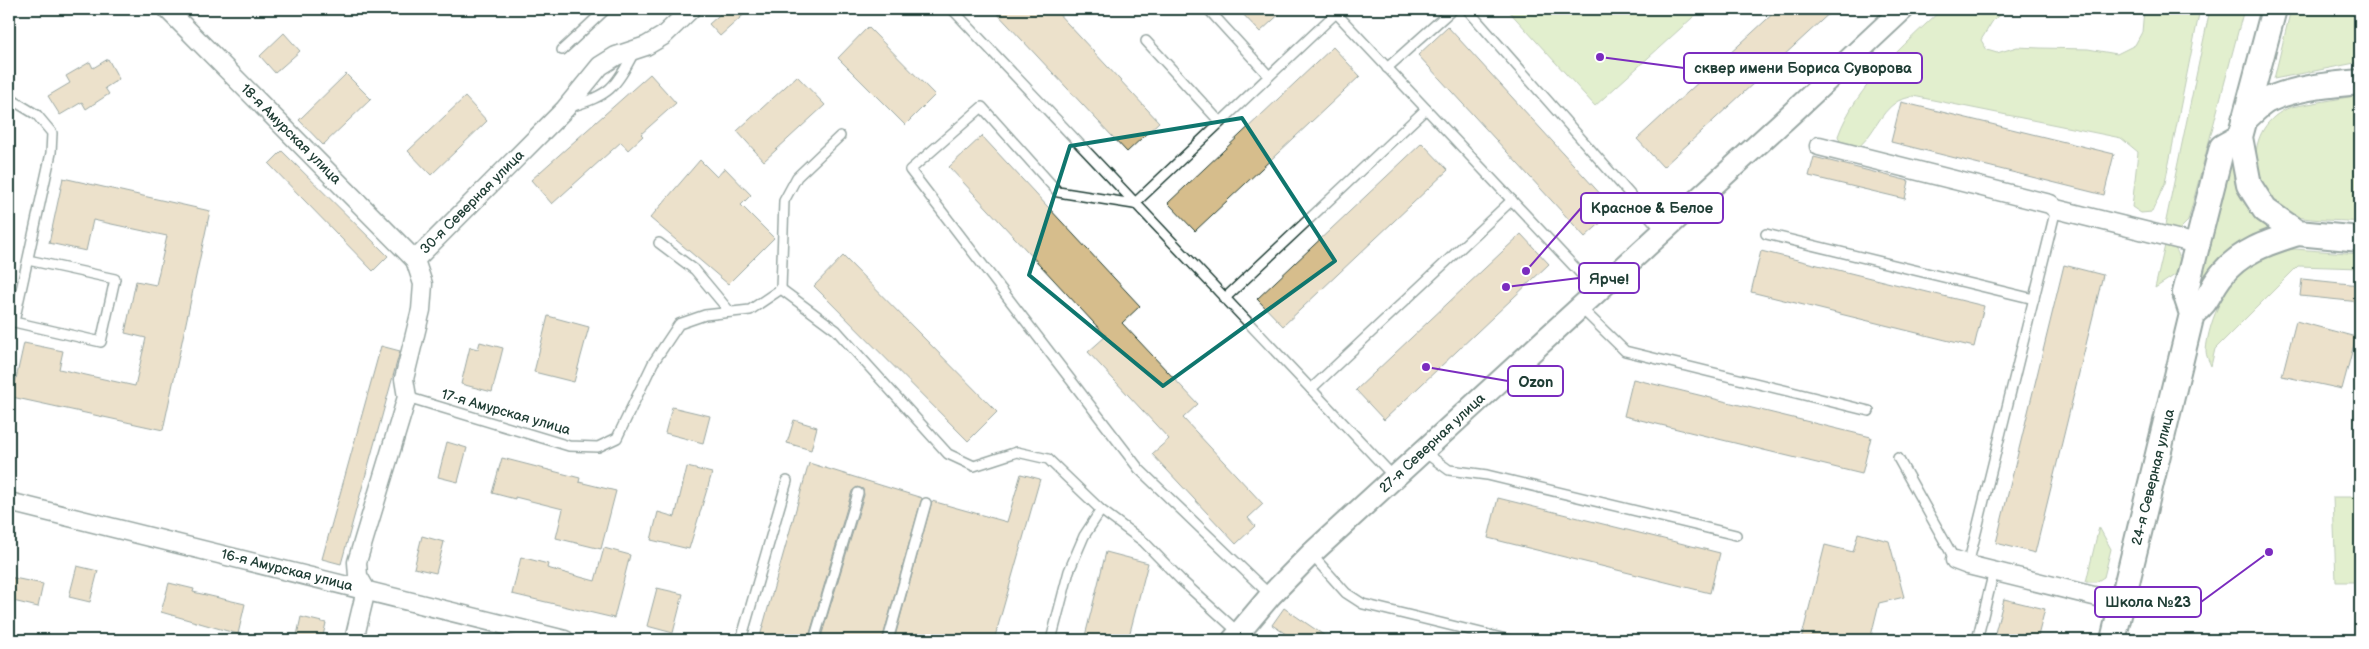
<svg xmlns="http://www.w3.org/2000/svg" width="2369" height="649" viewBox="0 0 2369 649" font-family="'Balsamiq Sans',sans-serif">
<rect width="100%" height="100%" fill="#fff"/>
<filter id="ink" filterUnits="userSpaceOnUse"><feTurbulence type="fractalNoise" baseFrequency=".02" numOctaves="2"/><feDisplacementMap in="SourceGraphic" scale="10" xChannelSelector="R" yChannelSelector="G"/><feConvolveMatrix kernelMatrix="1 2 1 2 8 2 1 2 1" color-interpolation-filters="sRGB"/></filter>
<g filter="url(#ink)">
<!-- green -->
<g fill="#bfdb92" stroke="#6f8c63">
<polygon points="1507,9 1702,9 1595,106"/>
<path d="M1942,9H2005L1992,22L1981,40L1987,50L1997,53L2017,47L2040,48L2088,49L2117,54L2135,45L2142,32L2144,9H2200L2165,183L2152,212L2141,213L2132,207L2138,152L2121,138L1913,96C1908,98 1902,99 1898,101C1878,113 1873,139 1853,151L1841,145L1838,136C1856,86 1904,45 1942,9Z"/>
<polygon points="2210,9 2244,9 2188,221 2178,231 2164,230"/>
<polygon points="2291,9 2360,9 2360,62 2274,79"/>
<path d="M2360,95V222C2344,220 2305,221 2292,215C2247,194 2241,126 2291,107Z"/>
<path d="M2233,157C2231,194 2244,207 2272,230C2231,241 2218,261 2196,295Z"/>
<path d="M2166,241C2179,249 2182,258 2178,273L2155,288Z"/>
<path d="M2295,249L2360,254V268L2298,266L2215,349L2211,366C2209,361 2206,356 2206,351C2208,321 2229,273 2257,259C2268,253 2282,251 2295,249Z"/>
<polygon points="2333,497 2360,497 2360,582 2336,582"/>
<polygon points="2099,527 2111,549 2104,577 2096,582 2086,582"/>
</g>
<!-- building -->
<g fill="#d6bd8c" stroke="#1f3d34">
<polygon points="726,9 750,9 720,36 709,24"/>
<polygon points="993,9 1054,9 1159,122 1127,152"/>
<polygon points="1238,9 1285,9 1260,32"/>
<polygon points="1778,9 1834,9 1663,167 1637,139"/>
<polygon points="868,27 935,95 905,125 838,58"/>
<polygon points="1448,27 1615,210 1585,237 1418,55"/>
<polygon points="284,33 300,51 275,73 260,56"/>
<polygon points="1333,47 1360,76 1195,231 1168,203"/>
<polygon points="108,59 119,79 105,88 109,94 86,109 82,102 60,115 48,96 70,83 66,76 90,62 93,68"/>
<polygon points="346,74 371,99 323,145 299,120"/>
<polygon points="650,74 676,103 641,134 643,136 628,150 621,142 552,204 531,180"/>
<polygon points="797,76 825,105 764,161 737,131"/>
<polygon points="465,97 487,121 431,175 408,151"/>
<polygon points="1901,102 2114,154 2104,195 1891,142"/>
<polygon points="982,136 1140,306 1122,323 1198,404 1183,418 1263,504 1248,518 1255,526 1236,544 1152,454 1169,439 1088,352 1106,336 949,167"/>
<polygon points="1422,143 1448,170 1283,326 1257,299"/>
<polygon points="282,151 388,256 373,271 269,164"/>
<polygon points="1814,157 1909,181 1905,199 1809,176"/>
<polygon points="700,160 717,177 725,168 751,195 741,205 774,238 728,284 650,218"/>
<polygon points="63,178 210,211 163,430 12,397 24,343 63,351 59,369 135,386 146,338 125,333 136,281 156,285 167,236 93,220 86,251 49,243"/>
<polygon points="1521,234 1549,264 1384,420 1356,390"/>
<polygon points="1761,251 1984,306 1974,347 1751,292"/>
<polygon points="843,256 997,412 968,441 814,286"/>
<polygon points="2064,265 2103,275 2035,553 1996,543"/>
<polygon points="2302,279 2360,285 2360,302 2300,296"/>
<polygon points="548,316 589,327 574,382 534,372"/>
<polygon points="2296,321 2356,337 2342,389 2282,376"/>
<polygon points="480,342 503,348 492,392 461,384 470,347 478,349"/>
<polygon points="381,346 400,351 341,564 322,559"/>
<polygon points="1633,379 1871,437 1862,474 1624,416"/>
<polygon points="672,407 710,416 703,443 665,433"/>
<polygon points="794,420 817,427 811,450 787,443"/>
<polygon points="447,442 467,448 458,482 438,477"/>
<polygon points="502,458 580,478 579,482 616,491 601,549 556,538 563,509 515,497 515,499 492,493"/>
<polygon points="809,463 922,498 882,640 820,640 864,495 863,489 857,487 852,491 808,640 759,640"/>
<polygon points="687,467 712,473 689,549 651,540 658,512 675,517"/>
<polygon points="1021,474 1040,479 994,640 894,640 932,501 1007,522"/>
<polygon points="1498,498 1720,553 1710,593 1488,538"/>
<polygon points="1858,533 1889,541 1904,597 1879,603 1870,640 1801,640 1825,545 1853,552"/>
<polygon points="422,536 444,542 436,573 414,568"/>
<polygon points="604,548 630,555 614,618 512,594 521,557 548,564 547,568 595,581"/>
<polygon points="1106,552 1148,563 1128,640 1084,640"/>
<polygon points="77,566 98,571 90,602 69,597"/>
<polygon points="9,577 43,584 38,607 9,600"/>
<polygon points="169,583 194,589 193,592 245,604 238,634 161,612"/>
<polygon points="657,588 683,594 673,633 647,626"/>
<polygon points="2004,599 2045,609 2037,640 1993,640"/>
<polygon points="1284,608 1331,640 1295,640 1272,625"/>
<polygon points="301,617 326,623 322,640 296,640"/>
</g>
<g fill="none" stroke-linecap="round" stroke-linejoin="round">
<defs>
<g id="service">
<polyline points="952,9 1395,478"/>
<polyline points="1208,9 1269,76"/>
<polyline points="1467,9 1663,232"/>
<polyline points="1146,41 1220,122"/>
<polyline points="562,50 606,9"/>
<polyline points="1387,68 1453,9"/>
<polyline points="9,98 37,115 52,133 51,153 14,322 101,342 115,279 28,260"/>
<path d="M570,107C609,95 615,89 634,52"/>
<polyline points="1134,204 1058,192 982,107 910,170 1139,469 1270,595"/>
<polyline points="1134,204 1336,13 1597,291"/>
<polyline points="1766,234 2034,299"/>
<polyline points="659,243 695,270 730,312"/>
<polyline points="781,289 784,201 797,177 840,136"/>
<polyline points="1224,299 1426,109"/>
<polyline points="1580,307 1625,351 1869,411"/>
<polyline points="1311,389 1512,200"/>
<polyline points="407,397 569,446 598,447 617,438 653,363 679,324 705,315 750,310 781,289 836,330 948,454 974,466 1017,452 1048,459 1101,510 1144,542 1181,580 1238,632"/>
<polyline points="1423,451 1449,470 1487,475 1736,535"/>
<polyline points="1898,458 1955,560"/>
<polyline points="1311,554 1346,593 1363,604 1510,640"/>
<polyline points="1968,565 2056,209"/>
<polyline points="741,640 787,481"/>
<polyline points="814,640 858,493"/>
<polyline points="888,640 926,503"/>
<polyline points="1051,640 1069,571 1084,536 1101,510"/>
<polyline points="1977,640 1994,571"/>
</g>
<g id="minor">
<polyline points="167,9 415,260"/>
<polyline points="1819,146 2050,204 2056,209 2197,244"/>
<polyline points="9,502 565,640"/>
<polyline points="1955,560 1968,565 2122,603"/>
<polyline points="354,640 366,590 358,576 357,562 407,397 404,379 421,310 423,284 415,260 565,109 600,66 616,56 646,46 663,36 691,9"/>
</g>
<polyline id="tertiary" points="1233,640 1270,596 1311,554 1791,114 1903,9"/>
<g id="secondary">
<polyline points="2274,9 2240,137 2249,185 2265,210 2298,233 2360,239"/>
<path d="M2244,120C2252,113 2260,104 2268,100C2296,87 2331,85 2360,82"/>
<path d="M2192,314C2209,301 2208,293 2220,277C2239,251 2269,242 2298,233"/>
<polyline points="2113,640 2192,314 2185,293 2222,147 2240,137"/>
</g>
</defs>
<!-- service casing -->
<use href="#service" stroke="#1f3d34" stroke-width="12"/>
<!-- minor casing -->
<use href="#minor" stroke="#1f3d34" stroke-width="21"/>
<!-- tertiary casing -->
<use href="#tertiary" stroke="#1f3d34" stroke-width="25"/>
<!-- secondary casing -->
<use href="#secondary" stroke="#1f3d34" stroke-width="28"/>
<!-- service -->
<use href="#service" stroke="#fff" stroke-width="9"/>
<!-- minor -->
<use href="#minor" stroke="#fff" stroke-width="18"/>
<!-- tertiary -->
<use href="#tertiary" stroke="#fff" stroke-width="21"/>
<!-- secondary -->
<use href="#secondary" stroke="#fff" stroke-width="24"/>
</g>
</g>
<!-- marked area -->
<path d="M0 0H2369V649H0ZM1242,118L1335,261L1163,386L1029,275L1070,146Z" fill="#fff" fill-opacity=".55" fill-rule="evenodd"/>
<path fill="none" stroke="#0f766e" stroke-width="4" stroke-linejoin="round" d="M1242,118L1335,261L1163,386L1029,275L1070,146Z"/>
<g text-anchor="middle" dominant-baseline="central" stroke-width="4" stroke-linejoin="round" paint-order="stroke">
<!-- street labels -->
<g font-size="14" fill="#1f3d34" stroke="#fff">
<text transform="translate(291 134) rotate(45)">18-я Амурская улица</text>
<text transform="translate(472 202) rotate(-45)">30-я Северная улица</text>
<text transform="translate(506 412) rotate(16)">17-я Амурская улица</text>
<text transform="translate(1432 443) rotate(-43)">27-я Северная улица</text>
<text transform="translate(2153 477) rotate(-76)">24-я Северная улица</text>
<text transform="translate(287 570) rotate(14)">16-я Амурская улица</text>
</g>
</g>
<!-- callouts -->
<path fill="none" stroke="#7b2cbf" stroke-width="2" d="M1600 57L1684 68M1526 271L1581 208M1506 287L1579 278M1426 367L1508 381M2269 552L2201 602"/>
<g fill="#7b2cbf" stroke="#fff" stroke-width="2">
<circle cx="1600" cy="57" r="5"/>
<circle cx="1526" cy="271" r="5"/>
<circle cx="1506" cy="287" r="5"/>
<circle cx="1426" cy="367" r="5"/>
<circle cx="2269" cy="552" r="5"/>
</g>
<g fill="#fff" stroke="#7b2cbf" stroke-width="2">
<rect x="1684" y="53" width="238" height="30" rx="5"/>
<rect x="1581" y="193" width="142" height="30" rx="5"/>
<rect x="1579" y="263" width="60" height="30" rx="5"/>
<rect x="1508" y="366" width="55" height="30" rx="5"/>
<rect x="2095" y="587" width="106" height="30" rx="5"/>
</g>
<g font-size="15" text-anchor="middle" font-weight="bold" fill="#1f3d34">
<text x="1803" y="73">сквер имени Бориса Суворова</text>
<text x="1652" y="213">Красное &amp; Белое</text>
<text x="1609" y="284">Ярче!</text>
<text x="1536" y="387">Ozon</text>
<text x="2148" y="607">Школа №23</text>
</g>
<!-- margin -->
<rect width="2369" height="649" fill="none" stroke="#fff" stroke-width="30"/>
<rect x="15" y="15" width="2339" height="619" fill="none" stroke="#1f3d34" stroke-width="2" filter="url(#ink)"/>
</svg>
